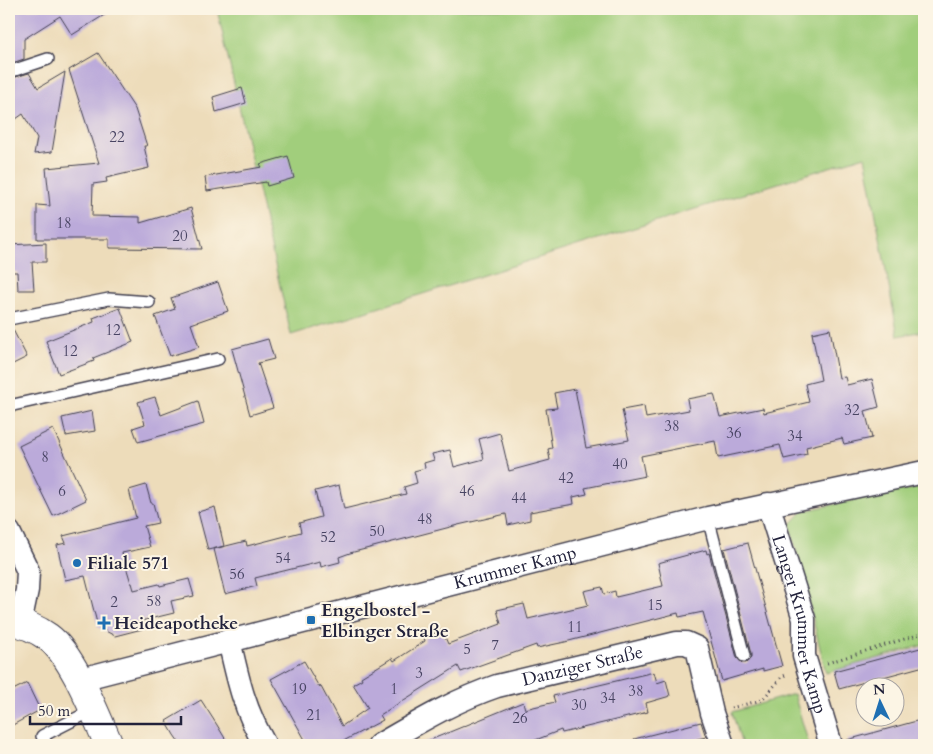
<svg xmlns="http://www.w3.org/2000/svg" width="933" height="754" viewBox="0 0 933 754" font-family="Cardo,serif">
<rect width="100%" height="100%" fill="#fcf5e5"/>
<filter id="ink" filterUnits="userSpaceOnUse"><feTurbulence type="fractalNoise" baseFrequency=".02" numOctaves="2"/><feDisplacementMap in="SourceGraphic" scale="10" xChannelSelector="R" yChannelSelector="G"/><feConvolveMatrix kernelMatrix="1 2 1 2 8 2 1 2 1" color-interpolation-filters="sRGB"/></filter>
<filter id="wash" filterUnits="userSpaceOnUse"><feTurbulence type="fractalNoise" baseFrequency=".0096" numOctaves="4" result="noise"/><feDisplacementMap in="SourceGraphic" scale="20" xChannelSelector="R" yChannelSelector="G"/><feGaussianBlur stdDeviation="1.12" result="paint"/><feColorMatrix in="noise" values="0 0 0 0 0 0 0 0 0 0 0 0 0 0 0 0 0 1.4 0 .05"/><feComposite in="paint" operator="in"/></filter>
<g filter="url(#wash)">
<rect width="100%" height="100%" fill="#eddcba"/>
<!-- green -->
<g fill="#a1ce7b" stroke="#62785b">
<polygon points="217,9 924,9 924,331 898,336 865,156 291,335"/>
<polygon points="924,487 924,645 826,673 790,525 803,511 892,492"/>
<polygon points="794,694 809,745 742,745 732,712"/>
</g>
<g id="blocks">
<!-- building -->
<g fill="#bbaada">
<polygon points="9,9 114,9 72,35 60,16 24,39 24,59 9,64"/>
<polygon points="98,53 135,109 147,146 144,146 149,168 106,178 107,182 93,184 92,216 140,217 140,223 191,208 202,249 109,248 109,239 37,239 37,205 50,206 46,168 99,163 69,70"/>
<polygon points="65,72 52,152 34,154 37,138 23,114 9,124 9,79 29,73 38,88"/>
<polygon points="242,88 246,103 216,112 213,97"/>
<polygon points="288,156 294,178 267,186 266,182 207,191 205,177 262,167 260,164"/>
<polygon points="46,243 46,262 32,262 34,290 18,290 17,272 9,272 9,245"/>
<polygon points="218,282 228,311 191,324 199,347 170,356 155,316 175,309 171,298"/>
<polygon points="120,308 133,342 93,358 94,361 59,374 46,341 94,322 93,318"/>
<polygon points="9,326 11,326 27,357 9,366"/>
<polygon points="830,329 839,378 845,377 847,385 872,379 879,407 865,411 872,438 844,444 842,438 806,447 807,454 784,459 780,445 718,458 715,441 641,456 645,476 585,488 587,494 573,497 574,504 530,512 530,520 508,525 506,514 458,525 350,553 339,557 340,562 321,567 320,562 255,578 257,586 225,594 214,549 246,541 247,546 301,532 299,523 321,517 315,491 339,485 344,509 406,494 404,487 417,483 414,471 425,468 424,463 434,460 432,454 450,450 454,467 484,459 479,439 500,433 509,471 550,460 548,449 552,448 546,409 557,408 554,393 575,389 586,448 629,440 622,410 644,406 646,418 689,410 687,399 714,394 720,417 763,408 764,413 809,402 805,384 821,380 812,333"/>
<polygon points="268,339 274,359 258,363 273,408 250,415 232,349"/>
<polygon points="155,397 161,415 198,401 204,424 138,442 133,428 145,424 138,402"/>
<polygon points="92,411 95,431 66,436 62,418"/>
<polygon points="53,429 86,500 53,516 19,446"/>
<polygon points="146,485 151,503 153,503 158,523 144,526 150,547 122,553 131,583 132,583 134,590 159,584 160,586 189,579 194,596 171,601 174,613 141,621 142,629 115,636 98,627 85,576 65,580 57,545 66,543 63,536 136,518 129,490"/>
<polygon points="215,507 224,546 208,550 198,512"/>
<polygon points="748,543 782,666 763,671 763,669 722,681 703,612 679,617 678,613 565,642 537,648 536,645 461,672 458,666 380,715 383,720 336,745 308,745 271,679 304,661 319,687 320,685 342,726 368,708 353,684 362,679 361,677 392,658 394,661 425,641 424,638 442,630 448,644 501,624 497,610 524,604 528,619 588,605 584,591 602,587 604,594 615,591 616,597 663,586 658,563 706,550 707,554 709,553 737,658 742,663 746,663 751,658 751,654 724,549"/>
<polygon points="924,647 924,666 839,689 834,671"/>
<polygon points="654,672 657,683 666,680 670,696 646,703 648,712 562,733 561,730 523,745 418,745 523,702 525,709 555,702 553,696"/>
<polygon points="27,683 40,710 9,727 9,692"/>
<polygon points="201,700 217,725 229,745 181,745 174,735 166,721"/>
<polygon points="924,719 924,745 848,745 847,740"/>
<polygon points="701,722 706,737 673,745 634,745 634,739"/>
</g>
</g>
</g>
<g filter="url(#ink)">
<use href="#blocks" fill-opacity="0" stroke="#403e4e" stroke-width="1"/>
<g fill="none" stroke-linecap="round" stroke-linejoin="round">
<defs>
<g id="service">
<polyline points="9,72 48,59"/>
<polyline points="9,319 109,299 149,302"/>
<polyline points="9,406 218,359"/>
<polyline points="708,518 744,656"/>
<polyline points="47,745 42,736 93,710"/>
</g>
<g id="minor">
<path id="s1" d="M768,504L804,619V656L831,745"/>
<polyline points="9,532 28,571 27,590 20,623"/>
<path d="M229,640C238,680 244,709 265,745"/>
<path id="s2" d="M79,682L93,676L708,518L924,472"/>
<path id="s3" d="M379,745C419,722 453,701 497,686L677,643H686L697,648L712,713L723,745"/>
</g>
<path id="tertiary" d="M9,620C22,623 37,629 48,637C73,655 96,716 109,745"/>
</defs>
<!-- service casing -->
<use href="#service" stroke="#403e4e" stroke-width="14"/>
<!-- minor casing -->
<use href="#minor" stroke="#403e4e" stroke-width="25"/>
<!-- tertiary casing -->
<use href="#tertiary" stroke="#403e4e" stroke-width="30"/>
<!-- path -->
<g stroke="#403e4e" stroke-width="3" stroke-dasharray="1 4" stroke-linecap="butt">
<polyline points="827,663 924,633"/>
<polyline points="731,708 762,700 782,677 787,674"/>
</g>
<!-- service -->
<use href="#service" stroke="#fff" stroke-width="11"/>
<!-- minor -->
<use href="#minor" stroke="#fff" stroke-width="22"/>
<!-- tertiary -->
<use href="#tertiary" stroke="#fff" stroke-width="28"/>
</g>
</g>
<!-- markers -->
<g fill="#1f6fb2" stroke="#fcf5e5" stroke-width="2">
<circle cx="77" cy="563" r="5"/>
<rect x="306" y="615" width="10" height="10" rx="2.5"/>
<path d="M101.5 615.5h5v5h5v5h-5v5h-5v-5h-5v-5h5z"/>
</g>
<g text-anchor="middle" dominant-baseline="central" stroke-width="4" stroke-linejoin="round" paint-order="stroke">
<!-- number labels -->
<g font-size="15" fill="#484463">
<text x="117" y="137">22</text>
<text x="64" y="223">18</text>
<text x="180" y="236">20</text>
<text x="113" y="330">12</text>
<text x="70" y="351">12</text>
<text x="852" y="410">32</text>
<text x="672" y="426">38</text>
<text x="734" y="433">36</text>
<text x="795" y="436">34</text>
<text x="45" y="457">8</text>
<text x="620" y="464">40</text>
<text x="566" y="478">42</text>
<text x="62" y="491">6</text>
<text x="467" y="491">46</text>
<text x="519" y="498">44</text>
<text x="425" y="519">48</text>
<text x="377" y="531">50</text>
<text x="328" y="537">52</text>
<text x="283" y="558">54</text>
<text x="237" y="574">56</text>
<text x="154" y="601">58</text>
<text x="114" y="602">2</text>
<text x="655" y="605">15</text>
<text x="575" y="627">11</text>
<text x="495" y="645">7</text>
<text x="467" y="649">5</text>
<text x="419" y="673">3</text>
<text x="299" y="689">19</text>
<text x="394" y="689">1</text>
<text x="636" y="691">38</text>
<text x="608" y="698">34</text>
<text x="579" y="705">30</text>
<text x="314" y="715">21</text>
<text x="520" y="718">26</text>
</g>
<!-- poi labels -->
<g font-size="18" font-weight="bold" fill="#22223b" stroke="#fcf5e5" text-anchor="start">
<text x="87" y="563">Filiale 571</text>
<text x="321" y="610">Engelbostel -<tspan x="321" dy="21">Elbinger Straße</tspan></text>
<text x="114" y="623">Heideapotheke</text>
</g>
<!-- street labels -->
<g font-size="18" fill="#22223b" stroke="#fcf5e5">
<text stroke="none"><textPath href="#s2" startOffset="451">Krummer Kamp</textPath></text>
<text stroke="none"><textPath href="#s1" startOffset="125">Langer Krummer Kamp</textPath></text>
<text stroke="none"><textPath href="#s3" startOffset="220">Danziger Straße</textPath></text>
</g>
</g>
<!-- margin -->
<rect width="933" height="754" fill="none" stroke="#fcf5e5" stroke-width="30"/>
<!-- north arrow -->
<g transform="translate(880 702) rotate(356)"><circle r="24" fill="#fcf5e5" stroke="#a5a1a1"/>
<path d="M0-4L9 19L0 12L-9 19Z" fill="#1f6fb2"/>
<text y="-8" font-size="14" font-weight="bold" text-anchor="middle" fill="#22223b">N</text>
</g>
<!-- scale -->
<path d="M30 716v8h151v-8" fill="none" stroke="#22223b" stroke-width="2.5"/>
<text x="38" y="716" font-size="15" fill="#22223b" stroke="#fcf5e5" stroke-width="4" paint-order="stroke">50 m</text>
</svg>
